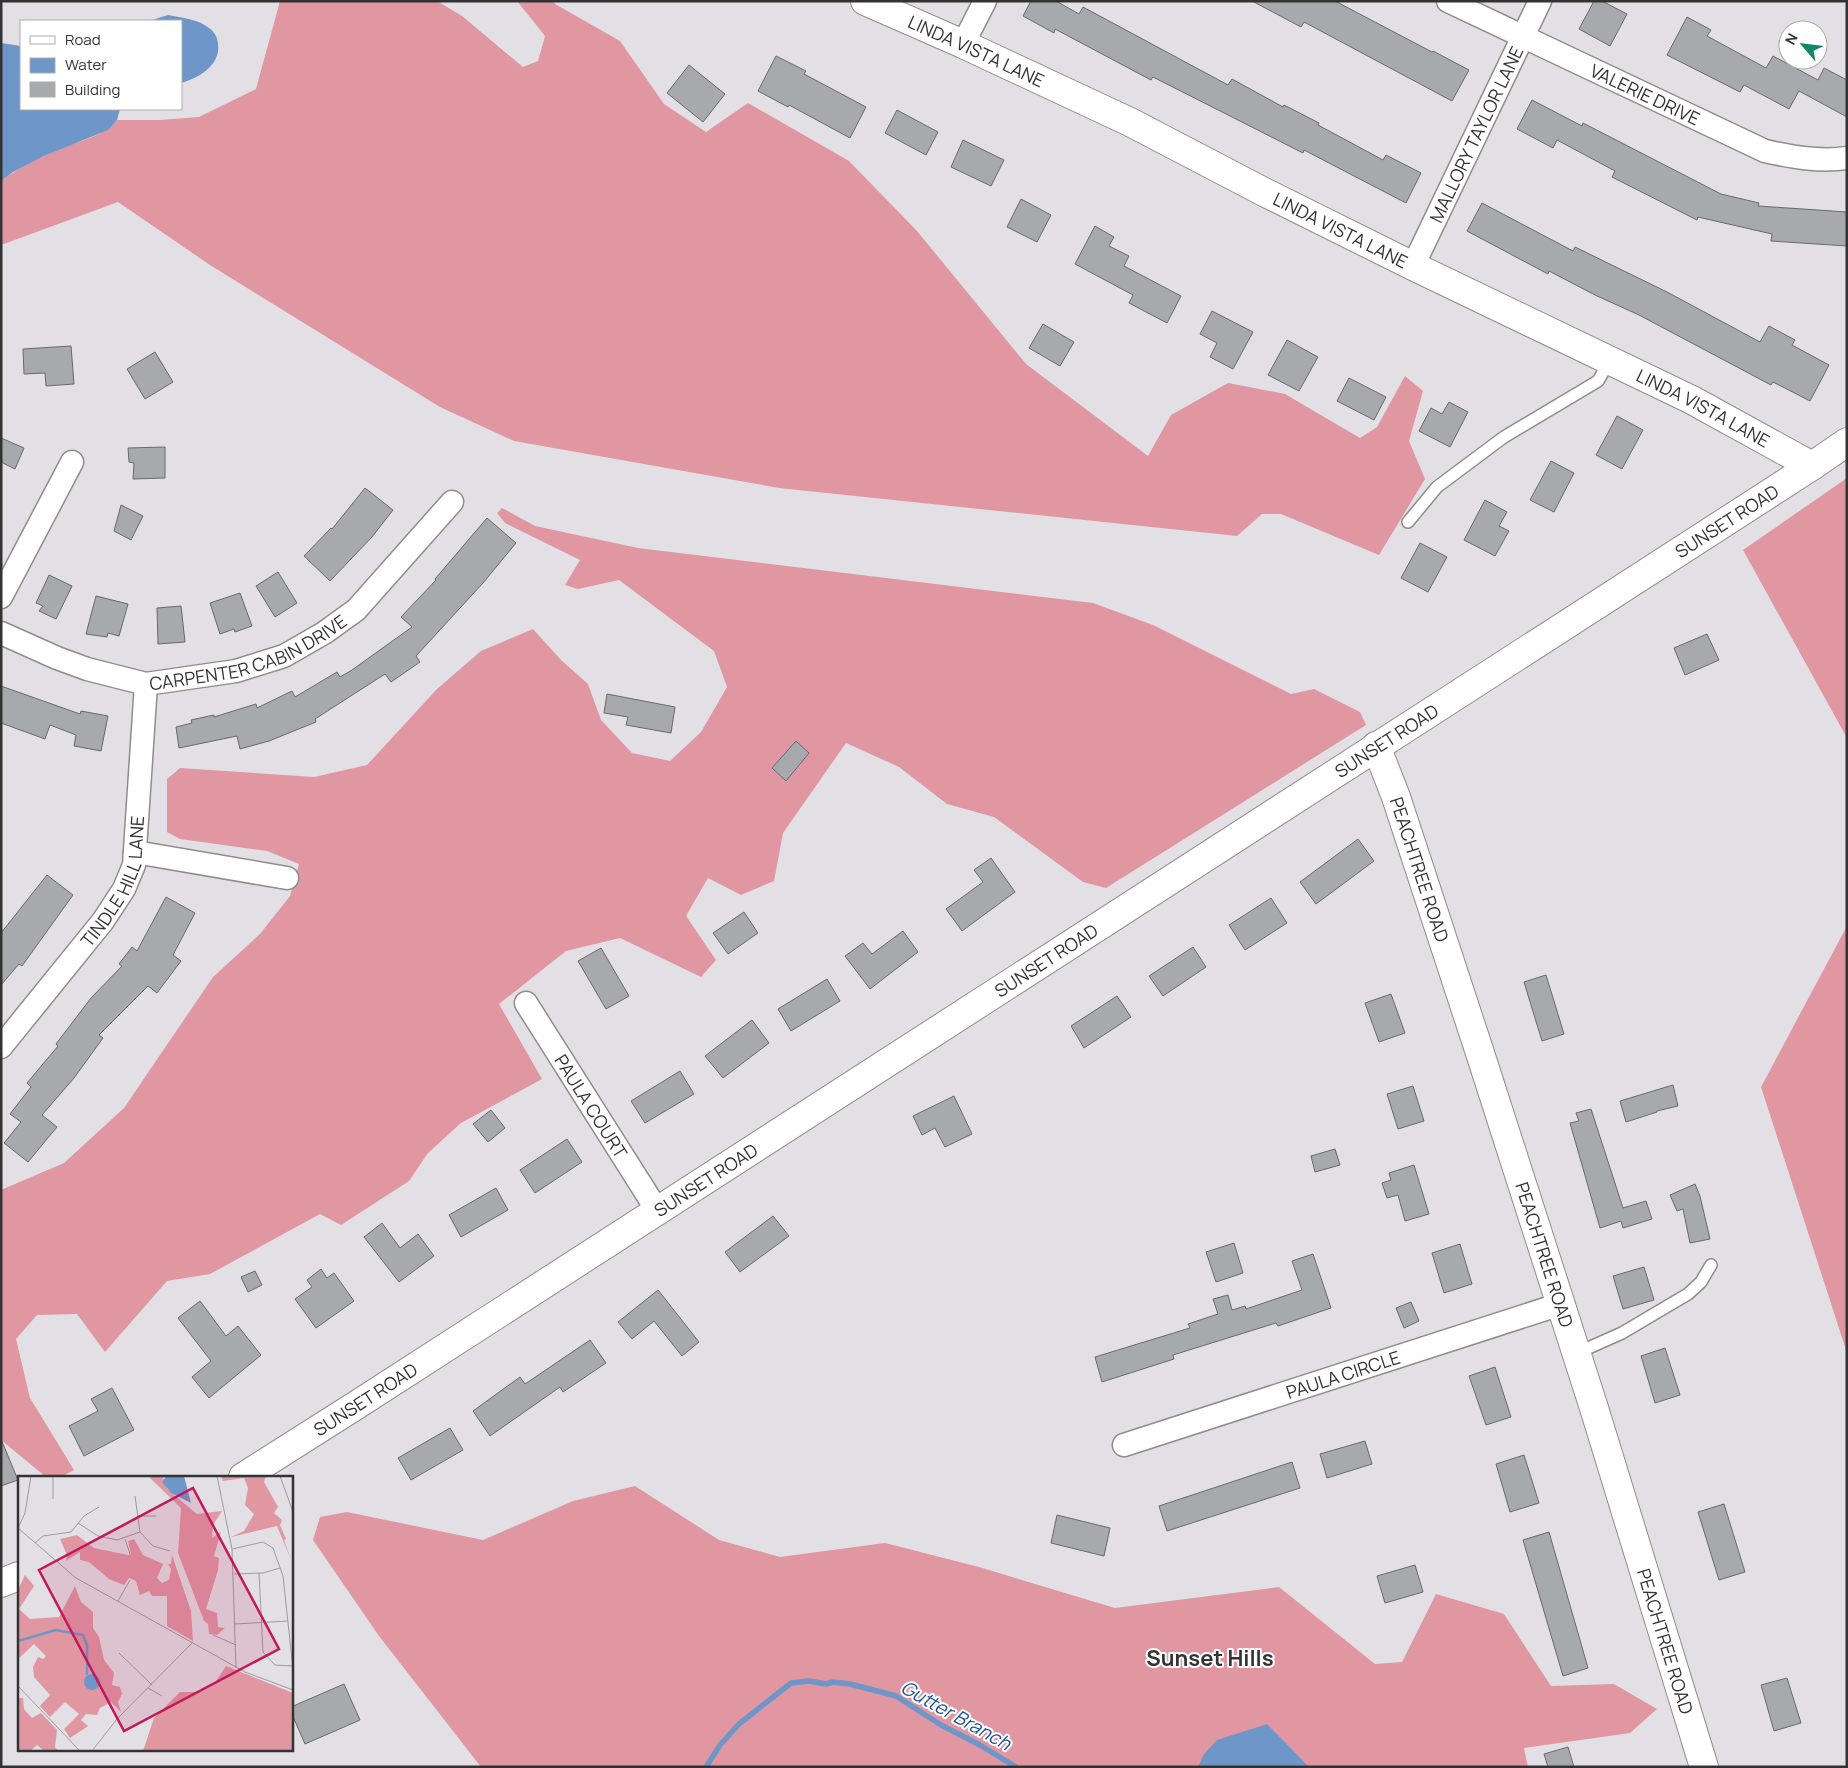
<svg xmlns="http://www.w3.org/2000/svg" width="1848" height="1768" viewBox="0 0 1848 1768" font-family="Manrope,sans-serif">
<rect width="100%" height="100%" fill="#e2e0e4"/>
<!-- forest -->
<g fill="#e097a1">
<path d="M280,1H437L462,16L523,67L538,61L545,36L517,1H553L555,4L620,41L664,104L706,132L748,103L849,161L917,231L1026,364L1148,456L1171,415L1228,383L1285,394L1360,438L1377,427L1405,376L1423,391L1409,441L1425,479L1379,555L1281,514H1262L1237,536L779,488L514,441L440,407L210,265L118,202L1,245V181C22,165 46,155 70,145C89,138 104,135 117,120H160L199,117L256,89Z"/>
<polygon points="1847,478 1847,738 1743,550"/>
<polygon points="502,508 535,526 638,548 1093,603 1153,625 1291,694 1314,689 1360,712 1366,725 1106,888 1083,882 994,817 947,804 899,767 846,743 783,833 774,881 741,895 708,878 686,916 716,960 701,977 620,938 566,951 499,1004 542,1079 461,1123 428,1153 409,1181 341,1225 320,1214 210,1274 167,1281 105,1352 77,1314 37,1315 16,1339 30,1398 74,1470 61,1477 46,1477 1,1440 1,1190 64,1163 124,1108 213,977 260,934 290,896 299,864 267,851 180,839 167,832 167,779 180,768 314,777 367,765 437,689 481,651 533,629 561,660 588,684 601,720 632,753 670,761 701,732 727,687 714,651 619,580 578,589 565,585 580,560 505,523 497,513"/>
<polygon points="1847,926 1847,1353 1761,1087"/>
<polygon points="635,1486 719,1540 780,1557 885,1543 979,1567 1115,1608 1279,1587 1375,1664 1402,1662 1436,1594 1504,1614 1551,1686 1614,1684 1657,1709 1630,1733 1524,1748 1528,1767 481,1767 379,1636 313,1540 320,1517 347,1512 483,1540 573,1501"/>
</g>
<!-- water -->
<g fill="#6f96c9">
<path d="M168,15C182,18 198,19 209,28C214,31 218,38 218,44C221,65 199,78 181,83V21H149Z"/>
<polygon points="1,43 21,46 21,109 120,109 117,120 108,130 44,156 13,172 1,181"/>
<polygon points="1267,1724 1309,1767 1198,1767 1204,1754 1217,1740"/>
</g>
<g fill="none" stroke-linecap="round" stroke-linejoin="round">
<!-- stream -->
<polyline stroke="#6f96c9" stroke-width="5.5" points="706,1767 720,1745 739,1724 791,1683 809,1681 826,1684 833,1682 850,1684 896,1696 941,1725 980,1745 1016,1767"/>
</g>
<!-- building -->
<g fill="#a8a9ad" stroke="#69696d">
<polygon points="1031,1 1056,1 1079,14 1083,7 1228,85 1232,79 1283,107 1284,105 1319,123 1318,125 1383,160 1386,155 1421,173 1406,203 1304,150 1303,153 1153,77 1151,80 1055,29 1054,33 1023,16"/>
<polygon points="1252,1 1335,1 1432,52 1433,51 1469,70 1452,101 1304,22 1301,27"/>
<polygon points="1594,1 1602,1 1627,14 1610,46 1579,29"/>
<polygon points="1687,17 1711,30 1707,36 1766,68 1773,56 1818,80 1824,68 1847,80 1847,117 1799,91 1789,109 1744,85 1740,92 1667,55"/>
<polygon points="776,56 806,71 804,74 866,107 850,138 789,105 788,107 758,91"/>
<polygon points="689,65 725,94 703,122 667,93"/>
<polygon points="1532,100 1582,126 1583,123 1721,194 1759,203 1758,206 1847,212 1847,246 1771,241 1772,234 1698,217 1697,220 1612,177 1615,171 1557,140 1553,148 1517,129"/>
<polygon points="897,110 938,132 926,155 885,133"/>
<polygon points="963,140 1004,160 991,186 951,167"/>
<polygon points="1021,199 1051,215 1037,242 1007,227"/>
<polygon points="1482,203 1573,251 1575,247 1667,292 1760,342 1769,326 1795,340 1792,345 1829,365 1810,401 1773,382 1771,385 1639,315 1595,295 1549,271 1548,274 1467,231"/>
<polygon points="1095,226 1114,237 1109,246 1129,256 1124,266 1181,296 1167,323 1129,303 1133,295 1075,264"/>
<polygon points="1212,311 1253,332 1233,369 1210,357 1217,343 1200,334"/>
<polygon points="1043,324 1074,342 1060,366 1029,348"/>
<polygon points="1287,340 1318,357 1299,391 1268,375"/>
<polygon points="71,346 74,384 46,386 45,373 24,374 23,349"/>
<polygon points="155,352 173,382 145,399 127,369"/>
<polygon points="1349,378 1386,397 1374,420 1337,401"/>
<polygon points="1449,402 1468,412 1450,447 1419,431 1431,408 1442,414"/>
<polygon points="1617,416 1643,430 1622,469 1596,455"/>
<polygon points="1,438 24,448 15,469 1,462"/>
<polygon points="165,447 165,478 133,479 134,463 129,462 128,448"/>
<polygon points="1551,461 1574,473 1554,512 1530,500"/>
<polygon points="365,488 393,510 372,537 330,581 304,556 331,528 332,529"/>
<polygon points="1485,500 1507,512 1499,526 1509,531 1495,556 1464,540"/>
<polygon points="121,505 143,516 131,540 114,531"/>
<polygon points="487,518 516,543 483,583 416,656 420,662 391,682 385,674 315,719 316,722 269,741 240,749 237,736 179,748 176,727 192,723 191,720 214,715 214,717 256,704 257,708 292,691 295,697 337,672 340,677 352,670 412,627 401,617 436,580 435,579"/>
<polygon points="1420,543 1447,557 1428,592 1401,578"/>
<polygon points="278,572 297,603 275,617 256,586"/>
<polygon points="49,575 72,586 56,619 39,611 43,606 36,603"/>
<polygon points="240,593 252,626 235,632 234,629 220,634 210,603"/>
<polygon points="96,596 128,604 119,636 108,633 107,637 86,634"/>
<polygon points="181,606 185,642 158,644 157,608"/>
<polygon points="1707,634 1719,660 1685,675 1674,648"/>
<polygon points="1,686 80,714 81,711 108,716 101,751 74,746 76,735 50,725 45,739 1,723"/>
<polygon points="607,694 675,707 671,733 626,725 628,717 604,713"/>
<polygon points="796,741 809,753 786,781 772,768"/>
<polygon points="1358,839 1374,861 1316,904 1300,882"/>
<polygon points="991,858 1015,892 962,931 946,909 983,882 974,870"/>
<polygon points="47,875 73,895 22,966 19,964 1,985 1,933"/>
<polygon points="166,897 195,913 173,955 181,961 157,993 148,986 99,1035 103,1038 74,1078 42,1115 57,1127 28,1162 4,1143 21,1122 10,1114 31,1087 27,1083 58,1046 56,1044 91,998 122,966 119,964 132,947 137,951"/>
<polygon points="1271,898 1287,923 1245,950 1229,925"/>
<polygon points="744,912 758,933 728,954 713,933"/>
<polygon points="903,931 918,952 870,989 845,956 863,943 872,954"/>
<polygon points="1193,947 1206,967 1163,996 1149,976"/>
<polygon points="601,948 629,996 606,1009 578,961"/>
<polygon points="1546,975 1564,1034 1542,1041 1524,982"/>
<polygon points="827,979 840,1001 791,1031 778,1009"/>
<polygon points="1391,994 1405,1033 1379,1042 1365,1003"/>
<polygon points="1117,996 1131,1017 1084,1048 1071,1026"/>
<polygon points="752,1020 769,1043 723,1078 705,1056"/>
<polygon points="680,1071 694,1094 645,1123 631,1101"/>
<polygon points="1673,1085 1678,1106 1657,1111 1657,1112 1626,1122 1620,1101"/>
<polygon points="1413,1086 1424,1121 1398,1129 1387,1094"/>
<polygon points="954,1096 972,1134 945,1147 935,1128 922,1135 913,1116"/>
<polygon points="1591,1109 1623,1208 1646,1201 1652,1219 1623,1228 1621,1221 1600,1228 1570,1123 1579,1121 1576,1113"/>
<polygon points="491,1110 505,1128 488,1142 473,1124"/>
<polygon points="567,1139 582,1162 535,1193 520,1170"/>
<polygon points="1335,1149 1340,1165 1315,1172 1311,1156"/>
<polygon points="1414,1165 1429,1214 1405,1221 1398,1195 1387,1198 1382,1183 1391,1180 1389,1173"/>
<polygon points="1695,1184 1700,1196 1710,1239 1690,1243 1683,1209 1677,1211 1670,1195"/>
<polygon points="496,1188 508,1210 461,1237 449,1215"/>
<polygon points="773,1216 789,1236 740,1272 725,1252"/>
<polygon points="382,1223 400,1248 418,1234 434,1256 399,1282 364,1237"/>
<polygon points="1234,1243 1243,1273 1216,1282 1206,1252"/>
<polygon points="1460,1244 1472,1284 1444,1293 1432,1253"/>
<polygon points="1313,1254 1331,1308 1278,1326 1276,1323 1173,1355 1174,1359 1102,1382 1095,1357 1190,1328 1188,1324 1218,1314 1213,1299 1228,1295 1232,1310 1245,1306 1246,1309 1302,1290 1292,1261"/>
<polygon points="1644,1267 1654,1300 1623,1309 1613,1276"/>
<polygon points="321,1269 327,1278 334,1273 354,1301 316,1328 295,1299 312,1287 307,1280"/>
<polygon points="255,1271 262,1285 248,1292 241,1277"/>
<polygon points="658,1290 699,1342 682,1356 654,1321 632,1339 618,1322"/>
<polygon points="200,1301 226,1336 238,1326 261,1355 209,1398 192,1377 211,1361 178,1318"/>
<polygon points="1411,1302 1419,1321 1404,1328 1396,1308"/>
<polygon points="590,1340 606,1363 563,1392 560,1387 490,1436 473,1411 520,1377 525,1384"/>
<polygon points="1665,1348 1680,1395 1655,1403 1641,1356"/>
<polygon points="1495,1367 1511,1417 1486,1425 1469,1376"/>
<polygon points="112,1388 134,1430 84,1456 69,1426 98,1411 91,1399"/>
<polygon points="450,1428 463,1450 411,1480 398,1458"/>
<polygon points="1,1439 18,1480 1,1486"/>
<polygon points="1365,1441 1372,1464 1327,1478 1320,1454"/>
<polygon points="1524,1455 1539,1503 1510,1512 1496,1464"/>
<polygon points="1292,1462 1300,1488 1167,1531 1159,1506"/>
<polygon points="1724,1504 1745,1572 1719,1580 1698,1512"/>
<polygon points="1057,1515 1110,1528 1104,1556 1051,1543"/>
<polygon points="1549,1532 1588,1668 1563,1676 1523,1540"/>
<polygon points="1415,1565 1423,1592 1385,1603 1377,1576"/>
<polygon points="1787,1678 1801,1723 1774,1731 1761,1685"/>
<polygon points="344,1684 360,1720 305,1744 291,1712 291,1707"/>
<polygon points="1568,1747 1574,1767 1548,1767 1544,1754"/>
</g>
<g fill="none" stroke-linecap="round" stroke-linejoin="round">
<defs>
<g id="lane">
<polyline points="1408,522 1437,487 1504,437 1598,381 1610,360"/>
<polyline points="1577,1353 1622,1333 1688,1294 1701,1282 1711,1265"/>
</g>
<g id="street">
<path id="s1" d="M1448,1L1765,151C1792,157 1819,162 1847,158"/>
<polyline points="963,44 985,1"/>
<path id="s2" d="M1413,266L1540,1"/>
<polyline points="1,597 72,462"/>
<path id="s3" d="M1,633L57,658L87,669L146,684L236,671L284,656L324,633L356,610L452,502"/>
<polyline points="135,852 287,878"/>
<path id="s4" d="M526,1003L657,1210"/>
<path id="s5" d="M1,1047L103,921L124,889L134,865L146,684"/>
<path id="s6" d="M1124,1445L1561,1304"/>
</g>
<g id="secondary">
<path id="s7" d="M865,1L963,44L1130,122L1264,192L1413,266L1692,400L1812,466"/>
<path id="s8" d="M1376,746L1396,797L1480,1053L1594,1408L1704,1767"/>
<path id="s9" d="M243,1477L355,1406L1812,466L1847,442"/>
<polyline points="1,1583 19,1576"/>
</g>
</defs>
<!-- lane casing -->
<use href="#lane" stroke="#8f8c90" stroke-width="14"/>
<!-- street casing -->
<use href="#street" stroke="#8f8c90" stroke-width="25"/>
<!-- secondary casing -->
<use href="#secondary" stroke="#8f8c90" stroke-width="30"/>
<!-- lane -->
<use href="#lane" stroke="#fff" stroke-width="11"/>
<!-- street -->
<use href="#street" stroke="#fff" stroke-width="22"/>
<!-- secondary -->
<use href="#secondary" stroke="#fff" stroke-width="28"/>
</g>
<g text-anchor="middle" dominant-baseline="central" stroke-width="4" stroke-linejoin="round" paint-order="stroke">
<!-- street labels -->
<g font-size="18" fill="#343334" stroke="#fff">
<text stroke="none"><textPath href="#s7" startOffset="122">LINDA VISTA LANE</textPath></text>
<text stroke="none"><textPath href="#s1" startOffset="218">VALERIE DRIVE</textPath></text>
<text stroke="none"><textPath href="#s2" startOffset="146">MALLORY TAYLOR LANE</textPath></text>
<text stroke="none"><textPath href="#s7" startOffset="528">LINDA VISTA LANE</textPath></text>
<text stroke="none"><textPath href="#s7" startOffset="932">LINDA VISTA LANE</textPath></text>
<text stroke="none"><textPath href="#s9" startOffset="1765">SUNSET ROAD</textPath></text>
<text stroke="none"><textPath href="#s3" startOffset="262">CARPENTER CABIN DRIVE</textPath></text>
<text stroke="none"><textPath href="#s9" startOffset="1360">SUNSET ROAD</textPath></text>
<text stroke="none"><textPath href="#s8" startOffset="131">PEACHTREE ROAD</textPath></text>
<text stroke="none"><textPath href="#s5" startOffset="204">TINDLE HILL LANE</textPath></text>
<text stroke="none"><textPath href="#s9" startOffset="955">SUNSET ROAD</textPath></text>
<text stroke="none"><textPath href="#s4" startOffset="122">PAULA COURT</textPath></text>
<text stroke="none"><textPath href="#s9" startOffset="550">SUNSET ROAD</textPath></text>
<text stroke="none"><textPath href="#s8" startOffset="536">PEACHTREE ROAD</textPath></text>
<text stroke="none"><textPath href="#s6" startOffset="230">PAULA CIRCLE</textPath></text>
<text stroke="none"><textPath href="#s9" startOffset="145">SUNSET ROAD</textPath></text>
<text stroke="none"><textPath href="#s8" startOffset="941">PEACHTREE ROAD</textPath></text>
</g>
<!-- water labels -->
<g font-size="19" font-style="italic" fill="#1e5393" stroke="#fff">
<text transform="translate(956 1715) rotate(29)">Gutter Branch</text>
</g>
<!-- district labels -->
<g font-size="22" font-weight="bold" fill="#343334" stroke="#fff">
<text x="1210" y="1658">Sunset Hills</text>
</g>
</g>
<!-- overview -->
<g transform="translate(18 1476)">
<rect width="275" height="275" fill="#e2e0e4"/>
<path d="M130,0H148L145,2L149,13L179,38L204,35L195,49L194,62L203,56L196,80L201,82L200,94L188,133L199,137L200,151L207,152L199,159L191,158L190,148L186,145L160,77L163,32ZM203,0H248L246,6L260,31L256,37L264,44L262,49L268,63L266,64L274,86L259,50L213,61L226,55L236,38L227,29L230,12L226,2L205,5ZM59,59L76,72L110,79L113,78L110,65L116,63L125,79L145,88L139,102L144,107L151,104L153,93L150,88H153L154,79L173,135L175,165L149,150V120H134L131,115L122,119L118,105L111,102L106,109L91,103L71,86L62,84V76L48,85L49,79L42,63ZM7,99L16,110L1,133L12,143L41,141L57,110L63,126L75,136V152L81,161L86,184L96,197L94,209L102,211L104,218L100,226L103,236L93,226L82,232L79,239L68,238L63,244L70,250L52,262L46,253L61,238L47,226L32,241L22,230L32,219L16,201L15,191L20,181L25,183L28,180L16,168L0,183V114ZM208,190L275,217V275H125L136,242L162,216H182L196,208ZM0,222H5L6,233L14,242L23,237L39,254L37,271L40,275H26L19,269L12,275H0Z" fill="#e097a1"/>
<path d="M148,0H166L173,27L153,17L144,6ZM66 206a8 8 0 1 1 16 0a8 8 0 1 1-16 0Z" fill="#6f96c9"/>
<path fill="none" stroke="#6f96c9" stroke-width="2.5" d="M0,165L38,154L65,159L69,169V199"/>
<path fill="none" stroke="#9c9b9e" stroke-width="1" d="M199,0L214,73L218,192M262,0L275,36M117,20L122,56L135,70L152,75M35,23V0M120,40H138M60,47L80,60L99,64L122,56M0,52L7,37L13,0M0,52L58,102L227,196L275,214M107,63L112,78M17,67L25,60L53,56L66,40L81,31M214,73L245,66L255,72L265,100L275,193M241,97L245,176L257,189L275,190M216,98L245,97L262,92M100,125L112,104M217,148L270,145M195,159L218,169M101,177L134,209M0,210L62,275M130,212L144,220M74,275L99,243L174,167"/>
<path fill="#c2185b" fill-opacity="0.15" stroke="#c2185b" stroke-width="2.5" d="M175,12L261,173L106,255L21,94Z"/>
<rect width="275" height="275" fill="none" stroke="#343334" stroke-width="2.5"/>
</g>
<!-- border -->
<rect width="1848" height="1768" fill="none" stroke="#343334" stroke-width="5"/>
<!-- legend -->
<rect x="20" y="20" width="162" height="90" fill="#ffffff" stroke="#aeadae"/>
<rect x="30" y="36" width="25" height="8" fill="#ffffff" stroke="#aeadae"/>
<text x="65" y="45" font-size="15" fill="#343334">Road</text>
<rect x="30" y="58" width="25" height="15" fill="#6f96c9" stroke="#aeadae"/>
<text x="65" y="70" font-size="15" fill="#343334">Water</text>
<rect x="30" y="82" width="25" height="15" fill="#a8a9ad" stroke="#aeadae"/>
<text x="65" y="95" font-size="15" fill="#343334">Building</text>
<!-- north arrow -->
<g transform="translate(1803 45) rotate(298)"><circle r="24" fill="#ffffff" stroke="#aeadae"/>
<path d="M0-4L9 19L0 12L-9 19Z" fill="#138868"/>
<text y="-8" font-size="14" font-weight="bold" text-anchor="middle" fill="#343334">N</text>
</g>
</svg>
